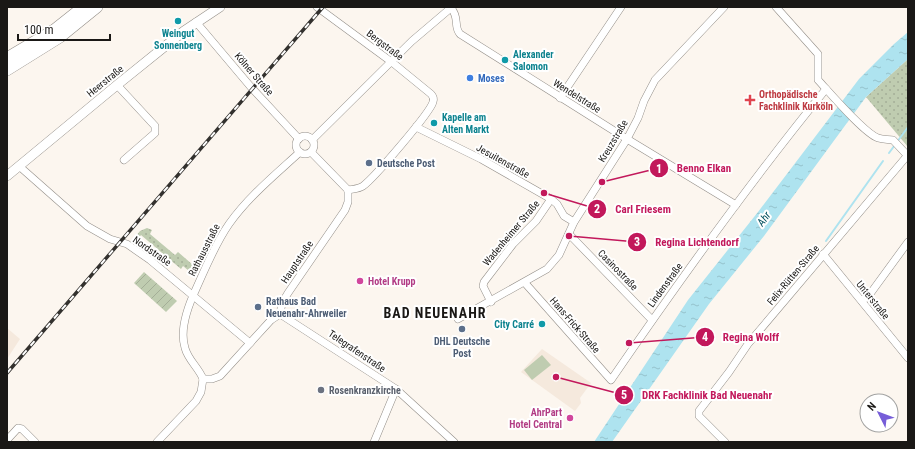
<svg xmlns="http://www.w3.org/2000/svg" width="915" height="449" viewBox="0 0 915 449" font-family="'Roboto Condensed',sans-serif">
<defs>
<pattern id="grass-dots" width="8" height="8" patternUnits="userSpaceOnUse"><rect width="8" height="8" fill="#bfccb0"/><path d="M2 2h.1M6 6h.1" fill="none" stroke="#a4ae97" stroke-width="1.8" stroke-linecap="round"/></pattern>
<pattern id="garden-furrows" width="10" height="10" patternUnits="userSpaceOnUse"><rect width="10" height="10" fill="#bfccb0"/><path d="M-1 1l2-2M0 10L10 0M9 11l2-2" fill="none" stroke="#a4ae97"/></pattern>
<pattern id="water-ripples" width="26" height="14" patternUnits="userSpaceOnUse"><rect width="26" height="14" fill="#aee3ef"/><path d="M2 4q2-2 4 0t4 0M15 11q2-2 4 0t4 0" fill="none" stroke="#95c2cc"/></pattern>
</defs>
<rect width="100%" height="100%" fill="#fcf6ef"/>
<!-- built -->
<g fill="#f5e9dd">
<polygon points="7,328 20,339 7,359"/>
<polygon points="542,349 591,383 580,398 581,403 575,411 521,372"/>
</g>
<!-- grass -->
<g fill="url(#grass-dots)">
<polygon points="908,59 908,147 866,97"/>
<polygon points="147,228 152,230 150,234 175,255 178,252 193,265 189,271 183,266 181,269 141,235 139,238 136,236 140,231"/>
</g>
<!-- garden -->
<polygon fill="url(#garden-furrows)" points="144,272 177,301 166,312 134,283"/>
<!-- pitch -->
<polygon fill="#bfccb0" points="542,355 551,365 532,380 524,370"/>
<!-- water -->
<polygon fill="url(#water-ripples)" points="908,32 908,59 866,97 764,236 709,304 612,442 594,442 688,300 758,212 859,79 894,44"/>
<g fill="none" stroke-linecap="round" stroke-linejoin="round">
<!-- stream -->
<g stroke="#aee3ef" stroke-width="2">
<polyline points="889,153 908,127"/>
<polyline points="826,241 883,161"/>
</g>
<defs>
<g id="minor">
<path d="M317,7L393,63L431,94C433,96 434,99 433,102C430,113 374,178 363,186C359,189 353,189 348,190"/>
<path d="M776,7L818,54V80C830,93 864,133 878,138C884,140 888,139 893,140L908,156"/>
<path d="M451,8C460,18 453,26 460,34L627,139L736,205"/>
<polyline points="196,22 250,86 299,139"/>
<polyline points="117,85 155,126 155,133 124,160"/>
<polyline points="560,98 621,7"/>
<polyline points="416,127 481,159 551,199 557,204 564,216 574,222"/>
<circle cx="305" cy="145" r="9"/>
<polyline points="312,140 412,41 452,7"/>
<polyline points="311,152 348,190"/>
<polyline points="19,166 87,226 110,239 127,244 150,260 250,343"/>
<polyline points="569,234 652,320"/>
<polyline points="823,254 908,358"/>
<path d="M525,283L611,380C679,281 750,182 826,89"/>
<polyline points="862,301 870,294 908,242"/>
<polyline points="491,302 483,286 484,282 513,244 536,221 551,199"/>
<polyline points="280,314 396,389 454,442"/>
<polyline points="458,319 547,269 559,255 574,222 627,139 638,118 644,101 655,80 724,7"/>
<path d="M203,379C199,368 188,360 185,348C179,329 188,306 196,289C206,267 215,244 229,224C249,196 275,175 300,152"/>
<polyline points="203,379 212,379 220,376 271,320 280,314 282,303 288,293 345,210 348,202 348,190"/>
<polyline points="7,440 18,428 22,429 35,442"/>
<polyline points="157,442 196,401 201,392 203,379"/>
<polyline points="374,442 396,389"/>
<polyline points="725,442 699,416 699,411 729,372 748,344 907,156"/>
</g>
<polyline id="major" points="7,176 117,85 184,31 220,7"/>
<g id="highway">
<polyline points="7,58 54,30 83,7"/>
<polyline points="7,70 60,37 97,7"/>
</g>
</defs>
<!-- minor casing -->
<use href="#minor" stroke="#938e88" stroke-width="8"/>
<!-- major casing -->
<use href="#major" stroke="#938e88" stroke-width="10"/>
<!-- highway casing -->
<use href="#highway" stroke="#938e88" stroke-width="12"/>
<!-- minor -->
<use href="#minor" stroke="#fff" stroke-width="7"/>
<!-- major -->
<use href="#major" stroke="#fff" stroke-width="9"/>
<!-- highway -->
<use href="#highway" stroke="#fff" stroke-width="11"/>
<defs>
<polyline id="rail" points="7,373 323,7"/>
</defs>
<!-- rail casing -->
<use href="#rail" stroke="#33312e" stroke-width="3.5"/>
<!-- rail -->
<use href="#rail" stroke="#fff" stroke-width="2" stroke-dasharray="6" stroke-linecap="butt"/>
</g>
<!-- markers -->
<g fill="#0f9aa8" stroke="#fff" stroke-width="1.5">
<circle cx="178" cy="21" r="4"/>
<circle cx="505" cy="60" r="4"/>
<circle cx="434" cy="123" r="4"/>
<circle cx="542" cy="324" r="4"/>
</g>
<circle fill="#3f7fe0" stroke="#fff" stroke-width="1.5" cx="470" cy="78" r="4"/>
<path fill="#e0444e" stroke="#fff" stroke-width="1.5" d="M748 94h4v4h4v4h-4v4h-4v-4h-4v-4h4z"/>
<g fill="#5c6f8a" stroke="#fff" stroke-width="1.5">
<circle cx="369" cy="163" r="4"/>
<circle cx="258" cy="307" r="4"/>
<circle cx="462" cy="329" r="4"/>
</g>
<g fill="#d1479c" stroke="#fff" stroke-width="1.5">
<circle cx="360" cy="281" r="4"/>
<circle cx="570" cy="418" r="4"/>
</g>
<circle fill="#6b7280" stroke="#fff" stroke-width="1.5" cx="321" cy="390" r="4"/>
<g text-anchor="middle" dominant-baseline="central" stroke-width="4" stroke-linejoin="round" paint-order="stroke">
<!-- culture labels -->
<g font-size="10" font-weight="bold" fill="#0d838f" stroke="#fff" text-anchor="start">
<text x="178" y="33" text-anchor="middle">Weingut<tspan x="178" dy="12">Sonnenberg</tspan></text>
<text x="513" y="54">Alexander<tspan x="513" dy="12">Salomon</tspan></text>
<text x="442" y="117">Kapelle am<tspan x="442" dy="12">Alten Markt</tspan></text>
<text x="534" y="324" text-anchor="end">City Carré</text>
</g>
<!-- street labels -->
<g font-size="10" fill="#1a1816" stroke="#fff">
<text transform="translate(385 45) rotate(37)">Bergstraße</text>
<text transform="translate(254 74) rotate(49)">Kölner Straße</text>
<text transform="translate(105 81) rotate(-39)">Heerstraße</text>
<text transform="translate(577 96) rotate(32)">Wendelstraße</text>
<text transform="translate(613 141) rotate(-59)">Kreuzstraße</text>
<text transform="translate(503 161) rotate(29)">Jesuitenstraße</text>
<text transform="translate(511 233) rotate(-50)">Wadenheimer Straße</text>
<text transform="translate(204 250) rotate(-63)">Rathausstraße</text>
<text transform="translate(152 251) rotate(35)">Nordstraße</text>
<text transform="translate(297 262) rotate(-56)">Hauptstraße</text>
<text transform="translate(618 270) rotate(46)">Casinostraße</text>
<text transform="translate(793 275) rotate(-50)">Felix-Rütten-Straße</text>
<text transform="translate(665 285) rotate(-54)">Lindenstraße</text>
<text transform="translate(873 300) rotate(51)">Unterstraße</text>
<text transform="translate(575 325) rotate(49)">Hans-Frick-Straße</text>
<text transform="translate(357 351) rotate(34)">Telegrafenstraße</text>
</g>
<!-- shop labels -->
<g font-size="10" font-weight="bold" fill="#366cbe" stroke="#fff" text-anchor="start">
<text x="478" y="78">Moses</text>
</g>
<!-- health labels -->
<g font-size="10" font-weight="bold" fill="#be3a42" stroke="#fff" text-anchor="start">
<text x="759" y="94">Orthopädische<tspan x="759" dy="12">Fachklinik Kurköln</tspan></text>
</g>
<!-- service labels -->
<g font-size="10" font-weight="bold" fill="#4e5e75" stroke="#fff" text-anchor="start">
<text x="377" y="163">Deutsche Post</text>
<text x="266" y="301">Rathaus Bad<tspan x="266" dy="12">Neuenahr-Ahrweiler</tspan></text>
<text x="462" y="341" text-anchor="middle">DHL Deutsche<tspan x="462" dy="12">Post</tspan></text>
</g>
<!-- hotel labels -->
<g font-size="10" font-weight="bold" fill="#b23c85" stroke="#fff" text-anchor="start">
<text x="368" y="281">Hotel Krupp</text>
<text x="562" y="412" text-anchor="end">AhrPart<tspan x="562" dy="12">Hotel Central</tspan></text>
</g>
<!-- worship labels -->
<g font-size="10" font-weight="bold" fill="#5b616d" stroke="#fff" text-anchor="start">
<text x="329" y="390">Rosenkranzkirche</text>
</g>
<!-- water labels -->
<g font-size="11" font-style="italic" fill="#03515f" stroke="#fff">
<text transform="translate(764 219) rotate(-54)">Ahr</text>
</g>
<!-- district labels -->
<g font-size="14" font-weight="bold" letter-spacing="1" fill="#1a1816" stroke="#fff">
<text x="435" y="313">BAD NEUENAHR</text>
</g>
</g>
<!-- callouts -->
<path fill="none" stroke="#c2185b" stroke-width="1.5" d="M602 182L659 168M544 193L597 209M569 236L637 242M629 343L705 337M556 377L624 395"/>
<g fill="#c2185b" stroke="#fff" stroke-width="1.5">
<circle cx="602" cy="182" r="4"/>
<circle cx="544" cy="193" r="4"/>
<circle cx="569" cy="236" r="4"/>
<circle cx="629" cy="343" r="4"/>
<circle cx="556" cy="377" r="4"/>
<circle cx="659" cy="168" r="10"/>
<circle cx="597" cy="209" r="10"/>
<circle cx="637" cy="242" r="10"/>
<circle cx="705" cy="337" r="10"/>
<circle cx="624" cy="395" r="10"/>
</g>
<g font-size="12" text-anchor="middle" font-weight="bold" fill="#fff">
<text x="659" y="173">1</text>
<text x="597" y="213">2</text>
<text x="637" y="246">3</text>
<text x="705" y="341">4</text>
<text x="624" y="399">5</text>
</g>
<g font-size="11" text-anchor="middle" font-weight="bold" fill="#c2185b" stroke="#fff" stroke-width="4" stroke-linejoin="round" paint-order="stroke">
<text x="704" y="172">Benno Elkan</text>
<text x="643" y="213">Carl Friesem</text>
<text x="697" y="246">Regina Lichtendorf</text>
<text x="751" y="341">Regina Wolff</text>
<text x="707" y="399">DRK Fachklinik Bad Neuenahr</text>
</g>
<!-- border -->
<rect width="915" height="449" fill="none" stroke="#1a1816" stroke-width="16"/>
<!-- north arrow -->
<g transform="translate(879 413) rotate(312)"><circle r="19" fill="#ffffff" stroke="#a3a3a2"/>
<path d="M0-3L7 15L0 10L-7 15Z" fill="#765dd8"/>
<text y="-6" font-size="11" font-weight="bold" text-anchor="middle" fill="#1a1816">N</text>
</g>
<!-- scale -->
<path d="M18 34v6h92v-6" fill="none" stroke="#1a1816" stroke-width="2"/>
<text x="24" y="34" font-size="12" fill="#1a1816" stroke="#ffffff" stroke-width="3" paint-order="stroke">100 m</text>
</svg>
